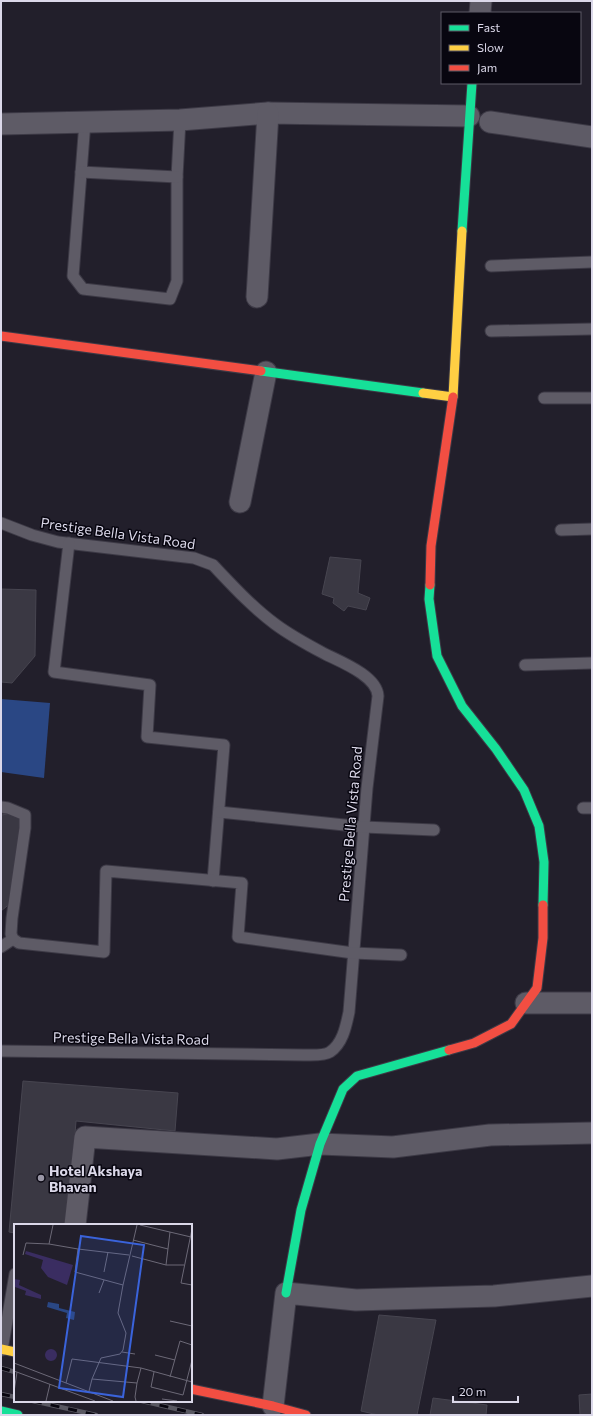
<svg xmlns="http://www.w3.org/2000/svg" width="593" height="1416" viewBox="0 0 593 1416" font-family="Commissioner,sans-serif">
<rect width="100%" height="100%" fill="#221f2b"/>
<!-- water -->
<polygon fill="#2a4784" points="1,699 50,703 44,778 1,772"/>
<!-- building -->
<g fill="#3a3843" stroke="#474550">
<polygon points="330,557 361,560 358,593 370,598 366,610 348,606 344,611 333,603 334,598 322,594"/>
<polygon points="1,589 36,590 35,656 12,683 1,682"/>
<polygon points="9,814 22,817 12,902 1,911 1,815"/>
<polygon points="23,1081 178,1093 175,1131 76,1121 68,1225 15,1225 15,1233 9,1232"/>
<polygon points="379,1315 436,1320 417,1415 378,1415 361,1411"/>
<polygon points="592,1394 592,1415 580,1415 579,1395"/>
<polygon points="433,1398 487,1405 486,1415 430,1415"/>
</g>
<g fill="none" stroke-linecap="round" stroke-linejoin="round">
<defs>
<g id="lane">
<polyline points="85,122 73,276 83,289 170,299 177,281 177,177 180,120"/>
<polyline points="81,172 177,177"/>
<polyline points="491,266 592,262"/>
<polyline points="491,331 592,329"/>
<polyline points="544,398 592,398"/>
<path d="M1,523L32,535L58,542L194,558L213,565C233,586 252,607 275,624C291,636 308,645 325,654C341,662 377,676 378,696L367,788L349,1012C346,1026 343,1043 330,1052C324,1056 311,1055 304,1055L1,1051"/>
<polyline points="561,530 592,529"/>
<polyline points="69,543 54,672 150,685 147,737 224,745 213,881"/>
<polyline points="525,665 592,663"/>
<polyline points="1,807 8,808 25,815 25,828 12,918 11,934 13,939 19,943 104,952 106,871 242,883 238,937 353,953 401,955"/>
<polyline points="583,808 592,808"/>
<polyline points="219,812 364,827 434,830"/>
<polyline points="1,947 13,939"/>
<polyline points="2,1350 15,1274"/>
</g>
<g id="street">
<polyline points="480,13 481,1"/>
<polyline points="490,122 592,137"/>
<polyline points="1,124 180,120 268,113 469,116"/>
<polyline points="257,297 268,113"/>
<polyline points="240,502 266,372"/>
<polyline points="526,1003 592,1003"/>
<polyline points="75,1225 85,1137 277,1149 320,1144 393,1147 490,1135 592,1133"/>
<polyline points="273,1406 286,1293 356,1300 494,1296 592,1286"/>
</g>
<g id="fast">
<polyline points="462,231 472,83"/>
<polyline points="261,371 423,393"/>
<polyline points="430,585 429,599 437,656 462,706 496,749 524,790 539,826 544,862 543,905"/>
<polyline points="286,1293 301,1210 320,1144 343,1089 357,1076 449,1050"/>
<polyline points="1,1411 18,1415"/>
</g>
<g id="slow">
<polyline points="423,393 453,397 462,231"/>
<polyline points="1,1349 15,1352"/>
</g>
<g id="jam">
<polyline points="1,336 261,371"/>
<polyline points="430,585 431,546 453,397"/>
<polyline points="449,1050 474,1043 511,1024 537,988 543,938 543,905"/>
<polyline points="191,1389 273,1406 306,1415"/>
</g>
</defs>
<!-- lane casing -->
<use href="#lane" stroke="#3d3a46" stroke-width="13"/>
<!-- street casing -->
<use href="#street" stroke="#3d3a46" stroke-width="23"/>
<!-- fast casing -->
<use href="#fast" stroke="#3d3a46" stroke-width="11"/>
<!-- slow casing -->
<use href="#slow" stroke="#3d3a46" stroke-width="11"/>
<!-- jam casing -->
<use href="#jam" stroke="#3d3a46" stroke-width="11"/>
<!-- lane -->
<use href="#lane" stroke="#5e5b66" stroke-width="11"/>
<!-- street -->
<use href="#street" stroke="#5e5b66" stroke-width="21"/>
<!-- fast -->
<use href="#fast" stroke="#16e098" stroke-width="9"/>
<!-- slow -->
<use href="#slow" stroke="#ffcf43" stroke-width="9"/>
<!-- jam -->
<use href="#jam" stroke="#f24e42" stroke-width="9"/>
<defs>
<g id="rail">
<polyline points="1,1368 15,1372"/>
<polyline points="1,1394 15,1397"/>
<polyline points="33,1401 96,1415"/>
<polyline points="142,1401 202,1415"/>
</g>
</defs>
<!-- rail casing -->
<use href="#rail" stroke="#595862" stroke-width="4.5"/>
<!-- rail -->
<use href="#rail" stroke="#080610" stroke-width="3" stroke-dasharray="9" stroke-linecap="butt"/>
</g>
<!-- markers -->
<circle fill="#9a97a6" stroke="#080610" stroke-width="1.5" cx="41" cy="1178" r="4"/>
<g text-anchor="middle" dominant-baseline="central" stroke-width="3" stroke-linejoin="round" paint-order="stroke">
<!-- street labels -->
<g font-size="14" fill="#dbd8e9" stroke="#080610">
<text transform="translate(118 533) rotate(8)">Prestige Bella Vista Road</text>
<text transform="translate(350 824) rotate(-85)">Prestige Bella Vista Road</text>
<text transform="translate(131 1038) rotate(1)">Prestige Bella Vista Road</text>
</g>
<!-- poi labels -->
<g font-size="14" font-weight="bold" fill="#dbd8e9" stroke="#080610" text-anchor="start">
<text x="49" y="1170">Hotel Akshaya<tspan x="49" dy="16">Bhavan</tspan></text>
</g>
</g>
<!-- overview -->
<g transform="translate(14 1224)">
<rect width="178" height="178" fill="#221f2b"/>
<path d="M12,27L59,41L53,61L34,53L27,44L29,36L11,30ZM0,55L6,56L5,61L27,71V75L11,71L12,67L1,63ZM31 131a6 6 0 1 1 12 0a6 6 0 1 1-12 0Z" fill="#3a2d61"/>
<path d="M34,78L45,80V84L61,88L60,96L52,94L53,89L33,83Z" fill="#2a4784"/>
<path fill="none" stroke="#6c6977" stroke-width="1" d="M39,1L35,20L64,25L61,48L109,61L123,1M126,1L177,13M178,5L167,59L178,61M119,16L154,25M64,25L115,31M9,31L12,19L35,20M118,32L152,41H170M152,41L156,8M90,48L94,28M85,69L90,56M156,97L178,102M108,128L121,130M141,131L161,136M0,139L99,177M0,147L81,177M140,148L137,163L169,171L178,136M156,153L166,117L178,121M78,155L87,134L106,130L109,126L112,109L104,89L109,61M52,159L58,135L127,144L178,158M75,167L78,155L123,159L127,144M0,168L3,148M148,175L163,177M32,177L36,160M122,177L121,173L123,159"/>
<path fill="#3a63db" fill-opacity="0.15" stroke="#3a63db" stroke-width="2" d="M67,12L130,21L109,173L45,164Z"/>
<rect width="178" height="178" fill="none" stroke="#dbd8e9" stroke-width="2"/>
</g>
<!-- border -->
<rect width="593" height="1416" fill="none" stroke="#dbd8e9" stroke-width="4"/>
<!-- legend -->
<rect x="441" y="12" width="140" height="72" fill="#080610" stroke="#5c5a67"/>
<rect x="449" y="25" width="20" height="6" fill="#16e098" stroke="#5c5a67"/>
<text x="477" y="32" font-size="12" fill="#dbd8e9">Fast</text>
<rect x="449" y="45" width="20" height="6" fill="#ffcf43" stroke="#5c5a67"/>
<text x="477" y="52" font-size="12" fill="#dbd8e9">Slow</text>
<rect x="449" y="65" width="20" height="6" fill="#f24e42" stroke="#5c5a67"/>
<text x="477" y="72" font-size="12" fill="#dbd8e9">Jam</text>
<!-- scale -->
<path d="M453 1396v6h65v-6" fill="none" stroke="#dbd8e9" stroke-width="2"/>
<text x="459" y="1396" font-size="12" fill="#dbd8e9" stroke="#080610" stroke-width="3" paint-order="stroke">20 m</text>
</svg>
